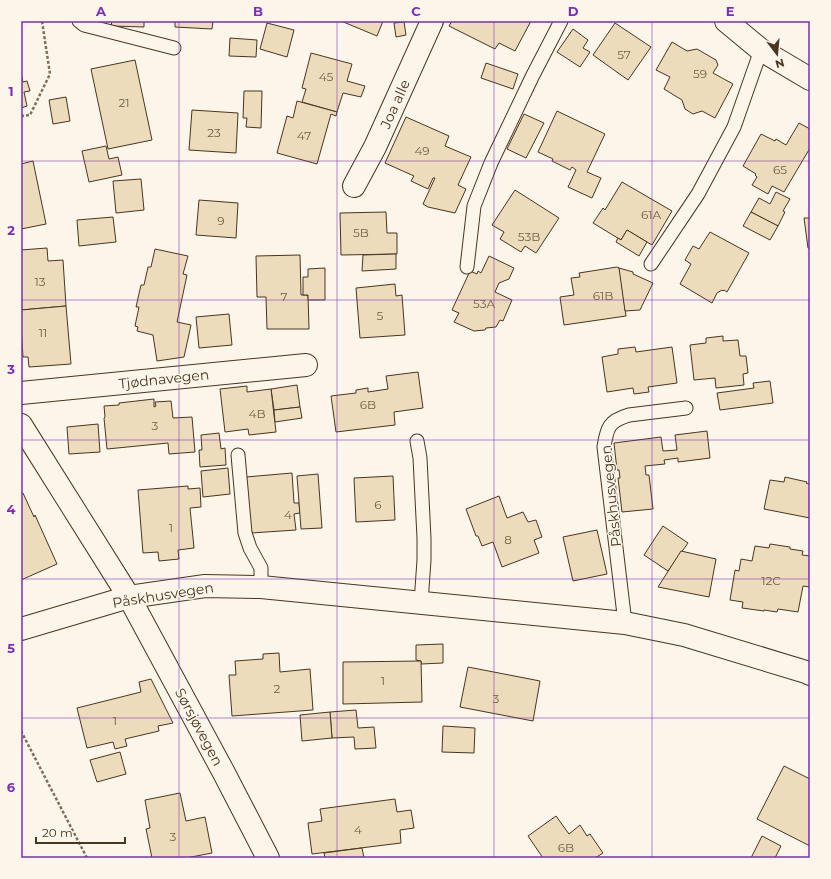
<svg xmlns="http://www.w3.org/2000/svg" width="831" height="879" viewBox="0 0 831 879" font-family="Montserrat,sans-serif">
<rect width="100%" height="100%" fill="#fbf6e9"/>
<!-- building -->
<g fill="#ecdcbc" stroke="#4a3520">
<polygon points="112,21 144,21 144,27 111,26"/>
<polygon points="175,21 213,21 212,29 175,27"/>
<polygon points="341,21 383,21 377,36"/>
<polygon points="452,21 531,21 515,51 499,43 495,49 449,26"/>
<polygon points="404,22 406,35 396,37 394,23"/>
<polygon points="267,23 294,30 287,57 260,49"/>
<polygon points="615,23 651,47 628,80 593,55"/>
<polygon points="573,29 588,40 583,48 590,52 580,67 557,52"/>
<polygon points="230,38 257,40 256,57 229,56"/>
<polygon points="672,42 687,51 697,49 716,60 718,65 713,73 733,84 715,118 702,111 693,114 685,109 682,100 664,89 670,77 656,70"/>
<polygon points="311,53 352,64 347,81 365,86 361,97 343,93 337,112 302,102 306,89 302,88"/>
<polygon points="135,60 152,140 108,149 91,69"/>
<polygon points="486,63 518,74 513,89 481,78"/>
<polygon points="21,74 23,82 27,81 30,91 24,92 27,106 21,108"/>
<polygon points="244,91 262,91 261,128 246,127 247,118 243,118"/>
<polygon points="66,97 70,121 53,124 49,100"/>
<polygon points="297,101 337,112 336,116 331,114 317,164 277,153 287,116 293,118"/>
<polygon points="192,110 238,113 236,153 189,150"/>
<polygon points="557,111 605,134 587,172 601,178 592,198 568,187 576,170 572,167 570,170 552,161 553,159 538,152"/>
<polygon points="524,114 544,123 526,158 507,149"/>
<polygon points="406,117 449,136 445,146 471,157 458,185 466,189 455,213 428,207 423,204 435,178 433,178 428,189 411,181 414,176 385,163"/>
<polygon points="799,123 810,129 810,148 784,192 772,186 768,194 752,185 757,177 755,175 756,174 743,166 761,134 775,141 776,139 786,145"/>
<polygon points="106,146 109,159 118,157 122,175 89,182 82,151"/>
<polygon points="33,161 46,224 21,229 21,164"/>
<polygon points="141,179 144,210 116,213 113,181"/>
<polygon points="622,182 672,211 652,245 627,230 621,240 593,223 603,208 605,210"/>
<polygon points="515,190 559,218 536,253 525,246 521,252 500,239 504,232 492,225"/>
<polygon points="776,192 790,199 783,211 785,212 778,226 751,212 759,198 770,204"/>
<polygon points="199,200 238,203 236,238 196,235"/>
<polygon points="386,212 387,233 397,233 397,254 341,255 340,213"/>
<polygon points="751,212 778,226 770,240 743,226"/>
<polygon points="113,217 116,242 79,246 77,220"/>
<polygon points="804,218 810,218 810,248 808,248"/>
<polygon points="627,230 647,242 639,256 616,242 618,238 621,240"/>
<polygon points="710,232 749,253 727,292 724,290 723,291 722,290 717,293 712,303 680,284 691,264 685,260 693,246 699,249"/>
<polygon points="47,248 48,261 63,260 66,306 21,310 21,250"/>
<polygon points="155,249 188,256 183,274 187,275 177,322 191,325 184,357 157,361 153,335 137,331 138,327 135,326 139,307 136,307 141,285 144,285 148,267 151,267"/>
<polygon points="396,254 396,269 362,271 363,255"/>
<polygon points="300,255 301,295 308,295 309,329 267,329 266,297 257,297 256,256"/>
<polygon points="489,256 514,268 509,279 499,283 495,292 512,300 503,321 500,320 496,327 486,328 485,330 474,331 454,322 459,313 452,310 470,271 477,274 478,271 481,273"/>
<polygon points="617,267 619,268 620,271 626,316 564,325 560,297 574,295 571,278 580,277 579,273"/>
<polygon points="325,268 325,300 308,300 308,295 303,295 303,277 308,277 308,269"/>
<polygon points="619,268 633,272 633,274 653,283 640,310 625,311"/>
<polygon points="395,284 396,296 402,295 405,335 360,338 356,288"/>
<polygon points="66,306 71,364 29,367 28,357 23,357 21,326 21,310"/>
<polygon points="229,314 232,345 199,348 196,317"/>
<polygon points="723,336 723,341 738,340 740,356 746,356 748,373 743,374 744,385 716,388 715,378 694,380 690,345 706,343 706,338"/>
<polygon points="635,347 636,352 672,347 677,383 648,387 649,392 634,394 633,388 607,392 602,357 618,354 618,349"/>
<polygon points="418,372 423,408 394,412 395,425 336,432 331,396 356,393 356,390 368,388 368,392 388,389 386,376"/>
<polygon points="770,381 773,403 720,410 717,393 754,388 753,383"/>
<polygon points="297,385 300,407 274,410 271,389"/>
<polygon points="247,386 247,392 271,389 276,432 249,435 248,429 225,432 220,389"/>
<polygon points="154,399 154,407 156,406 155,402 171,401 173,418 192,417 195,452 169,454 168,443 107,449 104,418 105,417 104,406 119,405 119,403"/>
<polygon points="300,407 302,418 275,422 274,410"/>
<polygon points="98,424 100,452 69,454 67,427"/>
<polygon points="707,431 710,458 678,462 678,458 664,460 665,464 645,466 646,475 649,475 653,509 622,512 618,478 620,478 619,470 617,470 614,443 661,437 663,451 677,450 675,435"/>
<polygon points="219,433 221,449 225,448 226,465 200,467 199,450 202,450 201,435"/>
<polygon points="228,468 230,494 203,497 201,471"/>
<polygon points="292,473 294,503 299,503 300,513 294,514 296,530 251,533 246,477"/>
<polygon points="318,474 322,528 301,529 297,476"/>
<polygon points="393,476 395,520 356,522 354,478"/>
<polygon points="785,477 807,482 806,483 810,484 810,518 764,509 770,480 784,482"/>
<polygon points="188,486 188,489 200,488 201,507 190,508 194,548 178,550 179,559 159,561 158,552 143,553 138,490"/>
<polygon points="23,493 34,517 35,515 57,564 21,580 21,494"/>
<polygon points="499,496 507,518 523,512 528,522 536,520 542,537 534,540 539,553 502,567 493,542 482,546 478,536 476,536 466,509"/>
<polygon points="663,526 688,543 668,571 644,555"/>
<polygon points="597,530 607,574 573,581 563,537"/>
<polygon points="770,544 790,547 790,549 803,551 802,555 810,556 810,587 803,586 798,612 778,609 777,612 764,610 764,611 742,608 743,602 730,600 735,570 739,571 741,559 752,561 755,546 769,548"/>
<polygon points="681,551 716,559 709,597 658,587"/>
<polygon points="443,644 443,663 421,664 421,661 416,660 416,645"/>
<polygon points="279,653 280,672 310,669 313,710 232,716 229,675 236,675 235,661 263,659 263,654"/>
<polygon points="421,661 422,702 343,704 343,662"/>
<polygon points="468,667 540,681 533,721 460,707"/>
<polygon points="151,679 173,723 158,726 159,731 125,739 127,746 115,749 113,742 87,748 77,708 141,692 139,682"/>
<polygon points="356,710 358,728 374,727 376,748 355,749 354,737 332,738 330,712"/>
<polygon points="330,712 332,738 302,741 300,715"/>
<polygon points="443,726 475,728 474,753 442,752"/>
<polygon points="120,752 126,774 97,782 90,760"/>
<polygon points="784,766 810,779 810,846 757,819"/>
<polygon points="180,793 186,821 205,817 212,853 186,858 152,858 146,829 150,828 145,800"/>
<polygon points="395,799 397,812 411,810 414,828 400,830 401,843 312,854 308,823 322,821 320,809"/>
<polygon points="556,816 569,834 580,825 587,836 590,834 603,853 595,858 543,858 528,836"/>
<polygon points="762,836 781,846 775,858 751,858"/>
<polygon points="362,848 364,858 325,858 324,853"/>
</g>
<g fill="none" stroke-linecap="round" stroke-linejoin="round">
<defs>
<g id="lane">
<polyline points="79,21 84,25 174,48"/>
<polyline points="651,264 698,194 734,127 761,50"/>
<polyline points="467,267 474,206 491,163 532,77 561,21"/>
<polyline points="417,441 420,458 424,538 424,560 421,603"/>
<polyline points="238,455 245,533 250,548 261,568 261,587"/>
<path d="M625,623L604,447C607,427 609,421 629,415L686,408"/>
</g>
<g id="street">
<polyline points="726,21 761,50 810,79"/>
<polyline points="354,186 375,147 432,21"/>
<polyline points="21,393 306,365"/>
<polyline points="21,425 129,597 224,773 268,858"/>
<polyline points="21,629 129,597 205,586 261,587 625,623 684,635 806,672 810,674"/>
</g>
</defs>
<!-- lane casing -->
<use href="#lane" stroke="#4a3520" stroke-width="15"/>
<!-- street casing -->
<use href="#street" stroke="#4a3520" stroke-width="24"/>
<!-- path -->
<g stroke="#7f6f5c" stroke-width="2.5" stroke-dasharray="3 2" stroke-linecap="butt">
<polyline points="21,116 30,115 50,74 42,21"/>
<polyline points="21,731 87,858"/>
</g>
<!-- lane -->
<use href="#lane" stroke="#fbf6e9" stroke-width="13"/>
<!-- street -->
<use href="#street" stroke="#fbf6e9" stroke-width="22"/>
</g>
<!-- grid -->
<path fill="none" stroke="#7b2cbf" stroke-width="1" stroke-opacity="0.55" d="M179,21V858M337,21V858M494,21V858M652,21V858M21,161H810M21,300H810M21,440H810M21,579H810M21,718H810"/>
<g text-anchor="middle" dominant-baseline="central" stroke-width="3" stroke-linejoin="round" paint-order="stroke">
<!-- number labels -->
<g font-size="12" fill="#725f47">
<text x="624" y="54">57</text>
<text x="700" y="73">59</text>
<text x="326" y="76">45</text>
<text x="124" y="102">21</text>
<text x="214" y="132">23</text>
<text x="304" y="135">47</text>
<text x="422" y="150">49</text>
<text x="780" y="169">65</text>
<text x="651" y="214">61A</text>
<text x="221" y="220">9</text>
<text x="361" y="232">5B</text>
<text x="529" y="236">53B</text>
<text x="40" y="281">13</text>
<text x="603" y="295">61B</text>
<text x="284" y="296">7</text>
<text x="484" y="303">53A</text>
<text x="380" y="315">5</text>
<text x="43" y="332">11</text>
<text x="368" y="404">6B</text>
<text x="257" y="413">4B</text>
<text x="155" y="425">3</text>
<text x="378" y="504">6</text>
<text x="288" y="514">4</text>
<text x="171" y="527">1</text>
<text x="508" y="539">8</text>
<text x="771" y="580">12C</text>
<text x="383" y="680">1</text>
<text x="277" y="688">2</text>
<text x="496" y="698">3</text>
<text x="115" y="720">1</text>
<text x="358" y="829">4</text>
<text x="173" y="836">3</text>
<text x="566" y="847">6B</text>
</g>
<!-- street labels -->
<g font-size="14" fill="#4a3520" stroke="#fbf6e9">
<text transform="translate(395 104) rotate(-66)">Joa alle</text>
<text transform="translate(164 379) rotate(-6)">Tjødnavegen</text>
<text transform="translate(611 496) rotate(-96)">Påskhusvegen</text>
<text transform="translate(163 595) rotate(-9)">Påskhusvegen</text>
<text transform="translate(199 727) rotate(62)">Sørsjøvegen</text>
</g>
</g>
<!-- border -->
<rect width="831" height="879" fill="none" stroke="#fbf6e9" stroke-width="44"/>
<!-- north arrow -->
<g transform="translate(777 54) rotate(164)" stroke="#fbf6e9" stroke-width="3" paint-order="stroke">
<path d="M0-3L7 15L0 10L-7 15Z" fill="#4a3520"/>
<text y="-6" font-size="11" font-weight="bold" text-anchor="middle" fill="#4a3520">N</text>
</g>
<!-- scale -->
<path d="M36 837v6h89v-6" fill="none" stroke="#4a3520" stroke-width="2"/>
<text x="42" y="837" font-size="12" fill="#4a3520" stroke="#fbf6e9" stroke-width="3" paint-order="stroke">20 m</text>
<rect x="22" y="22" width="787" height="835" fill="none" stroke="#7b2cbf" stroke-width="1.5"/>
<g font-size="13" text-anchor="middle" font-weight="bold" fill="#7b2cbf">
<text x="101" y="16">A</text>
<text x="258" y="16">B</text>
<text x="416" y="16">C</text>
<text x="573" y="16">D</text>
<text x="730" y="16">E</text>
<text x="11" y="96">1</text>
<text x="11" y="235">2</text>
<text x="11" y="374">3</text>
<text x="11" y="514">4</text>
<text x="11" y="653">5</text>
<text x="11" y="792">6</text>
</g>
</svg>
